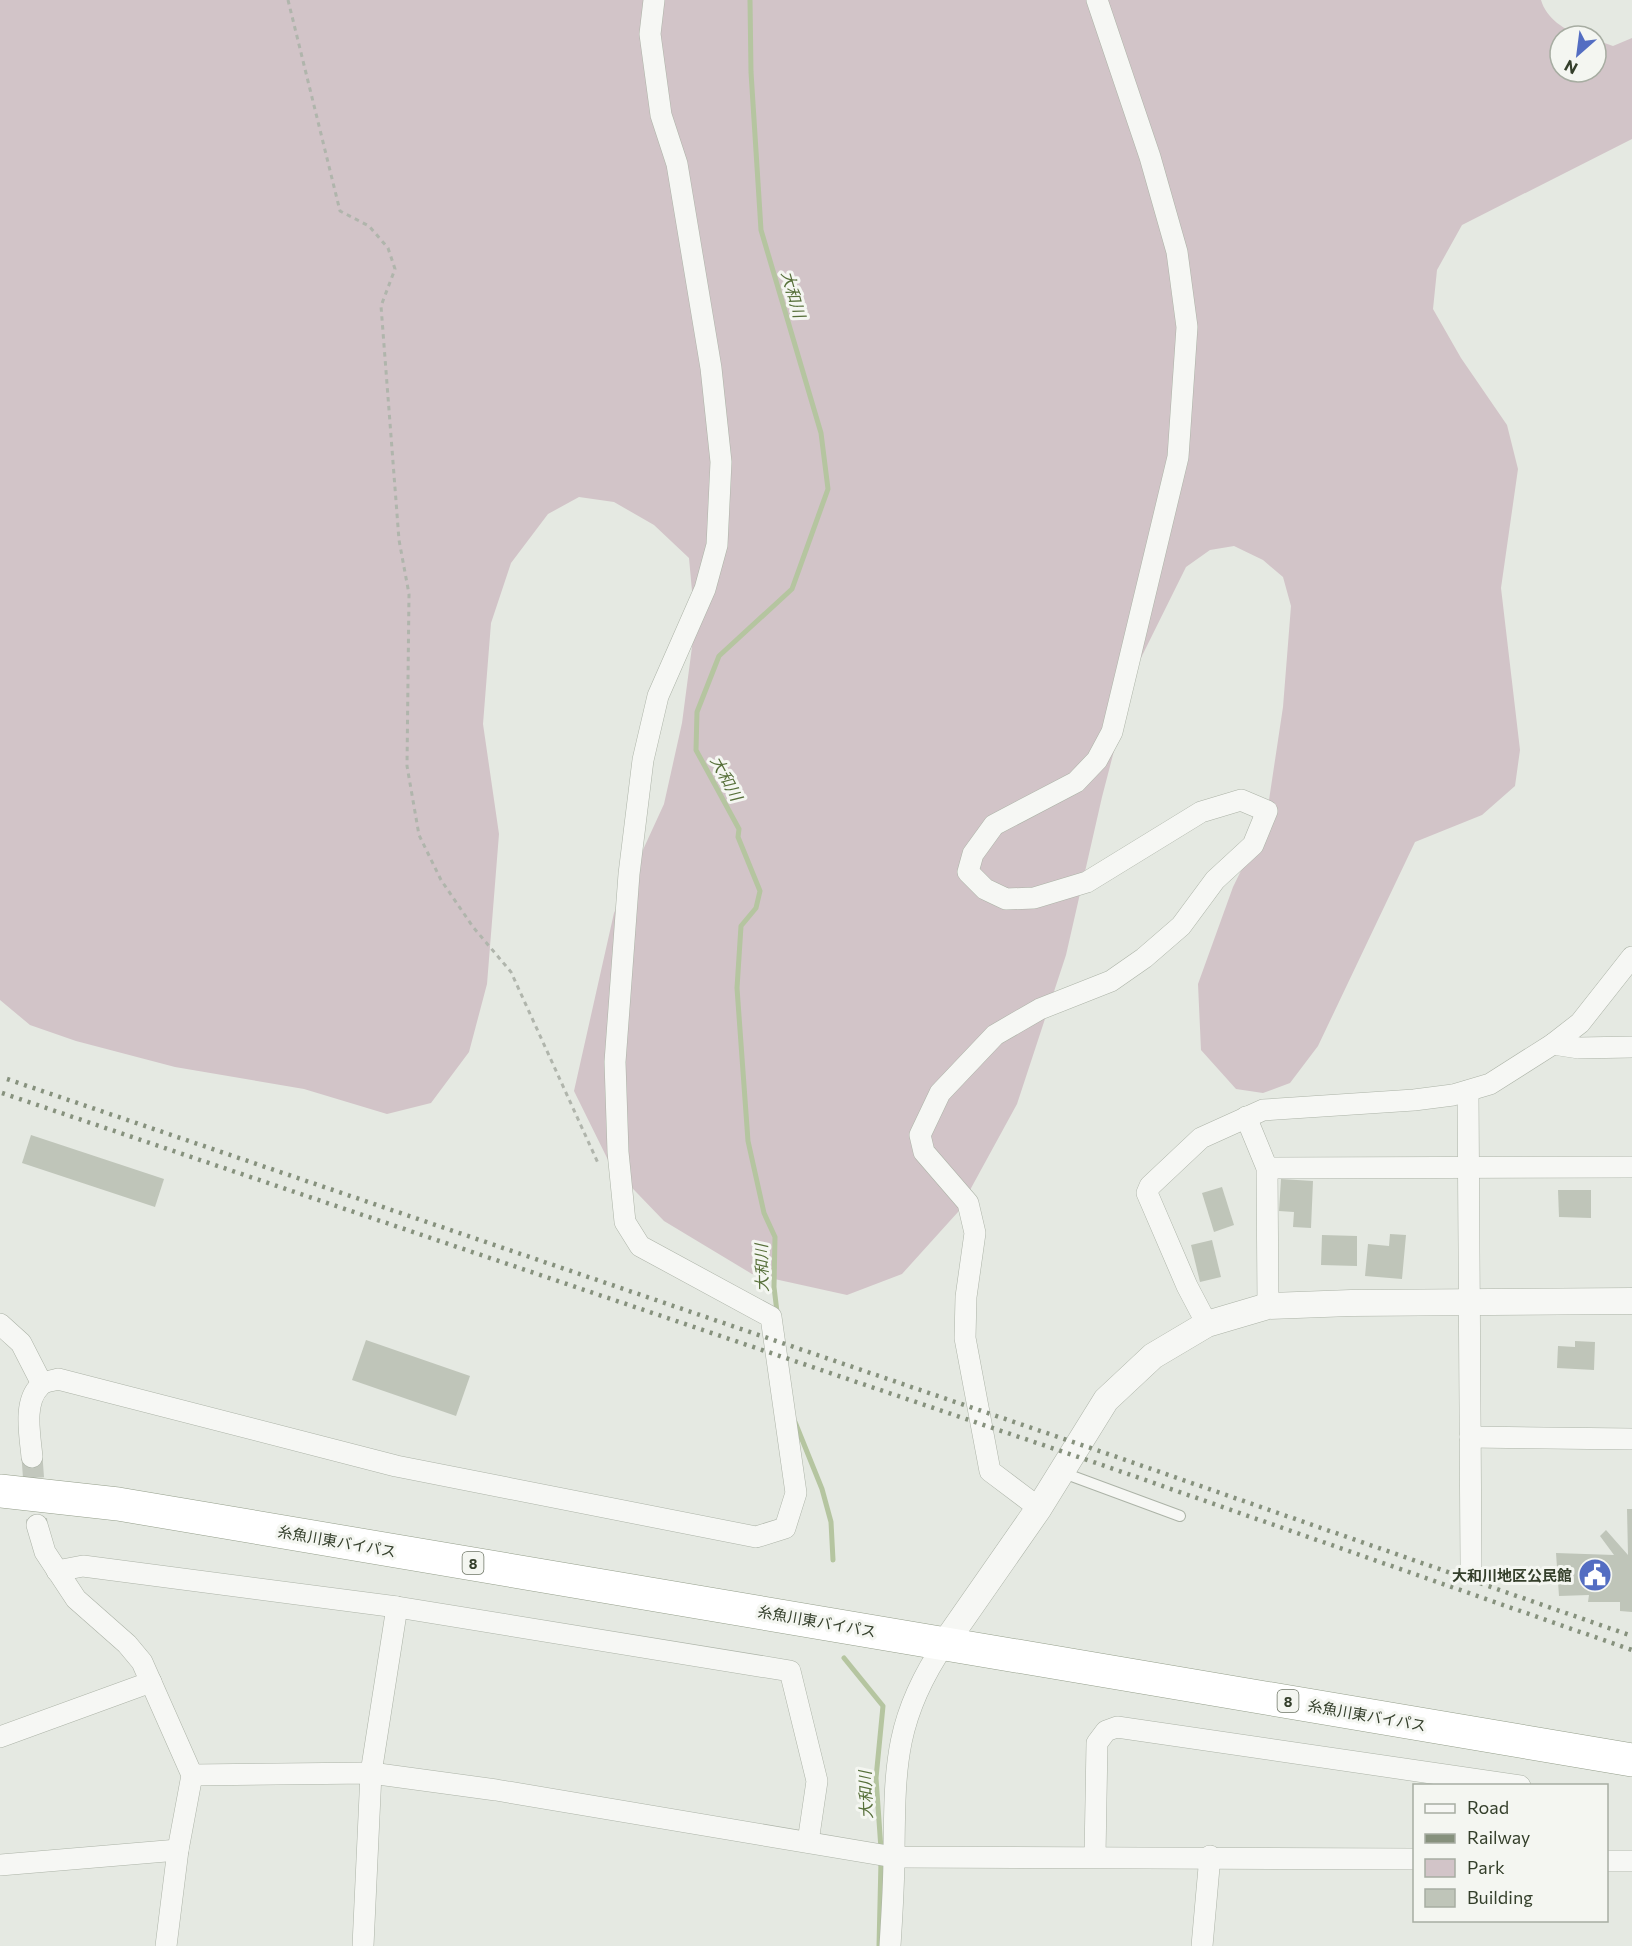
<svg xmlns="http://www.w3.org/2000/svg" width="1632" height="1946" viewBox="0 0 1632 1946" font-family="Commissioner,'Noto Sans JP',sans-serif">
<rect width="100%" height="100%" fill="#e5e9e2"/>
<!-- green -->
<path fill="#d2c4c8" d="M0,0H1541C1546,18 1565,31 1583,36H1560V72H1596V40L1613,46L1632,38V139L1462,225L1437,270L1433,309L1461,358L1507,425L1518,469L1501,588L1520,750L1515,786L1482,815L1415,842L1318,1046L1290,1083L1263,1093L1236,1089L1201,1050L1198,984L1233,887L1266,820L1283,707L1291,606L1283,577L1263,560L1234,546L1210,550L1186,567L1135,670L1102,797L1066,955L1017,1104L958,1212L902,1274L847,1295L752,1274L664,1221L611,1166L574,1091L614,913L664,804L682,723L695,624L689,558L654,525L614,502L579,497L548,514L511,563L491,623L483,724L499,834L487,984L469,1052L431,1103L387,1114L304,1089L175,1067L76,1041L30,1025L0,1000Z"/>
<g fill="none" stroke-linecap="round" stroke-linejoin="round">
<!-- stream -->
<g stroke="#b5c5a0" stroke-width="5">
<polyline points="750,0 751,72 761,230 821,433 828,489 792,589 719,656 697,712 696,750 739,829 738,837 760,891 756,908 741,926 737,988 748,1141 764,1213 775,1237 774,1287 777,1312"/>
<polyline points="795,1422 822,1489 831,1522 833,1560"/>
<polyline points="844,1658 883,1706 876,1778 881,1849"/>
<polyline points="879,1946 881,1861"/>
</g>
</g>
<!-- building -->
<g fill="#bfc5b9">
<polygon points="31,1135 164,1179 155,1207 22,1163"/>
<polygon points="1281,1179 1313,1181 1311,1228 1293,1227 1294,1212 1279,1211"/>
<polygon points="1222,1187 1234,1225 1214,1232 1202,1193"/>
<polygon points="1558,1190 1591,1190 1591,1218 1559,1217"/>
<polygon points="1390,1234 1406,1235 1402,1279 1365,1276 1368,1244 1389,1246"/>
<polygon points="1322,1235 1357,1236 1357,1266 1321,1265"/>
<polygon points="1212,1240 1221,1277 1200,1282 1191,1245"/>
<polygon points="366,1340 470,1376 456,1416 352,1380"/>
<polygon points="1575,1341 1595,1342 1594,1370 1557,1368 1558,1346 1575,1347"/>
<polygon points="1627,1509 1632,1509 1632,1612 1620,1611 1620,1602 1588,1602 1589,1595 1559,1596 1556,1553 1614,1555 1600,1536 1606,1530 1628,1555"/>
</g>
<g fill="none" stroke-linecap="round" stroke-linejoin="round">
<!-- minor-tunnel -->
<polyline stroke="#c2c7bd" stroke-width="21" stroke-dasharray="21 10" stroke-linecap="butt" points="32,1457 37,1525"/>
<defs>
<polyline id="service" points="1061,1472 1180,1516"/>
<g id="minor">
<polyline points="1553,1044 1579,1048 1632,1047"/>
<polyline points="1468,1091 1471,1566"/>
<polyline points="1246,1117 1267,1168 1268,1306"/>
<polyline points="1267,1168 1632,1167"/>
<polyline points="0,1324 21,1343 42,1384"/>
<polyline points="1207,1324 1187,1286 1147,1193 1150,1186 1201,1138 1263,1110 1414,1100 1453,1095 1490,1084 1553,1044 1580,1023 1632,957"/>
<polyline points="1470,1437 1632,1439"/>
<path d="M32,1457C30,1435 23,1402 40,1386C44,1381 53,1381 58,1379L396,1466L756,1537L785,1528L796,1493L771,1317L640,1246L625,1222L618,1152L615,1062L629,874L643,760L658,696L705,589L717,545L721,462L711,368L677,164L661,115L650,34L654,0"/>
<polyline points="1039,1508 990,1471 965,1338 966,1297 975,1233 968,1203 924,1152 920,1135 940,1093 995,1035 1040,1009 1111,981 1144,958 1181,926 1215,880 1253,845 1267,811 1241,800 1201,812 1087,882 1034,898 1006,899 985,889 968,872 973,854 994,825 1076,782 1097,760 1112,732 1178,457 1187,327 1177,252 1150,157 1097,0"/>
<polyline points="37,1525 45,1552 76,1599 127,1644 142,1662 192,1775 178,1850 166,1946"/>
<polyline points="57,1571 83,1566 397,1607 790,1671 817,1781 808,1842"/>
<polyline points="0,1737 151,1682"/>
<polyline points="192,1775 371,1773 496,1790 894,1857 1414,1859"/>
<polyline points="1095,1856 1097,1743 1106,1731 1117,1727 1520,1786"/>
<polyline points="1606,1861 1632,1861"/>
<polyline points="0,1865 178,1850"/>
<polyline points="363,1946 371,1773 397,1607"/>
<path d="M890,1946C892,1915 894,1884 894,1854C895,1767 894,1718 945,1643"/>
<polyline points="1202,1946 1210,1856"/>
</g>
<polyline id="tertiary" points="945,1643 1039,1508 1106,1400 1153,1356 1207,1324 1268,1306 1351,1303 1632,1301"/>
<polyline id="trunk" points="0,1491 118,1504 1632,1760"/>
</defs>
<!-- service casing -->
<use href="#service" stroke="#acb3a7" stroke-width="12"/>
<!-- minor casing -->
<use href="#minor" stroke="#acb3a7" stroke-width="22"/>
<!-- tertiary casing -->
<use href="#tertiary" stroke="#acb3a7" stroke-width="27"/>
<!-- trunk casing -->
<use href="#trunk" stroke="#949e8a" stroke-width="34"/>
<!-- path -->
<polyline stroke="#b0b5ac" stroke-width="3" stroke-dasharray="4.5 4.5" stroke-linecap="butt" points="288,0 340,211 369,226 388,248 395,269 381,306 399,540 409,594 407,766 419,835 441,880 473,927 511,972 598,1163"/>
<!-- service -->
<use href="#service" stroke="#f6f7f4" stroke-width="10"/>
<!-- minor -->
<use href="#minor" stroke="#f6f7f4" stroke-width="21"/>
<!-- tertiary -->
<use href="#tertiary" stroke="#f6f7f4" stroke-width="26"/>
<!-- trunk -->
<use href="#trunk" stroke="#fff" stroke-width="33"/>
<!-- rail -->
<g stroke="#86917d" stroke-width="4.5" stroke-dasharray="3 6" stroke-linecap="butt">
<polyline points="7,1079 1114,1456 1632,1636"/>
<polyline points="2,1093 1108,1467 1632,1650"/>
</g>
</g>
<!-- icons -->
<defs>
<symbol id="civic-disc" viewBox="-11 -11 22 22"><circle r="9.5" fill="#536dc2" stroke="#f4f6f1"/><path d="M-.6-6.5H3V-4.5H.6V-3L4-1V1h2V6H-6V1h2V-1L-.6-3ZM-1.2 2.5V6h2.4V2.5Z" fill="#fff"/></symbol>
</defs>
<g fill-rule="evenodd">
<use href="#civic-disc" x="1576" y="1556" width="38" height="38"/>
</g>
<g text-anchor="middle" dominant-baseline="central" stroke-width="6" stroke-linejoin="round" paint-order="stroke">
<!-- shield labels -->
<g fill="#f4f6f1" stroke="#6e7666" stroke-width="1.5">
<rect x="462.5" y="1552" width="21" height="22" rx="4.5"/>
<rect x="1277.5" y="1690" width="21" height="22" rx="4.5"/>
</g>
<g font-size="14" font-weight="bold" fill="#343f2b">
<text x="473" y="1563">8</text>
<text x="1288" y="1701">8</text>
</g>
<!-- street labels -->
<g font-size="15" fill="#343f2b" stroke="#f4f6f1">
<text transform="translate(337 1541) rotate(10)">糸魚川東バイパス</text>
<text transform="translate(817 1621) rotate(10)">糸魚川東バイパス</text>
<text transform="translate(1367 1715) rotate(10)">糸魚川東バイパス</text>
</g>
<!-- poi labels -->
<g font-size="15" font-weight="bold" fill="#343f2b" stroke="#f4f6f1" text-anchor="end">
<text x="1572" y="1575">大和川地区公民館</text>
</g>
<!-- water labels -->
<g font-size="16" font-style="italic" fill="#566f39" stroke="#f4f6f1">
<text transform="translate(794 294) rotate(74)">大和川</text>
<text transform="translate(727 778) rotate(62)">大和川</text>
<text transform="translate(761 1268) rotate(-91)">大和川</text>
<text transform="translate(865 1795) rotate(-92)">大和川</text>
</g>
</g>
<!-- legend -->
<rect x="1413" y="1784" width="195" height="138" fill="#f4f6f1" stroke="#a7ada2" stroke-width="1.5"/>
<rect x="1425" y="1804" width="30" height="9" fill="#f6f7f4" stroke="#a7ada2" stroke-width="1.5"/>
<text x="1467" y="1814" font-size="18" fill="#343f2b">Road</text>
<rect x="1425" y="1834" width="30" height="9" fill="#86917d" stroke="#a7ada2" stroke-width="1.5"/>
<text x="1467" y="1844" font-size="18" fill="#343f2b">Railway</text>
<rect x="1425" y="1859" width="30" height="18" fill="#d2c4c8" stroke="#a7ada2" stroke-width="1.5"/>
<text x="1467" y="1874" font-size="18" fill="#343f2b">Park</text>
<rect x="1425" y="1889" width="30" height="18" fill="#bfc5b9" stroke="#a7ada2" stroke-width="1.5"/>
<text x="1467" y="1904" font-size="18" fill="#343f2b">Building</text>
<!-- north arrow -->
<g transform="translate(1578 54) rotate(208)"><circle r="28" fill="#f4f6f1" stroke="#a7ada2" stroke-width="1.5"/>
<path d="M0-4.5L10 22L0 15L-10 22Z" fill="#536dc2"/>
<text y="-9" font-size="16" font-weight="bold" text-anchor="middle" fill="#343f2b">N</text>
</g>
</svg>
